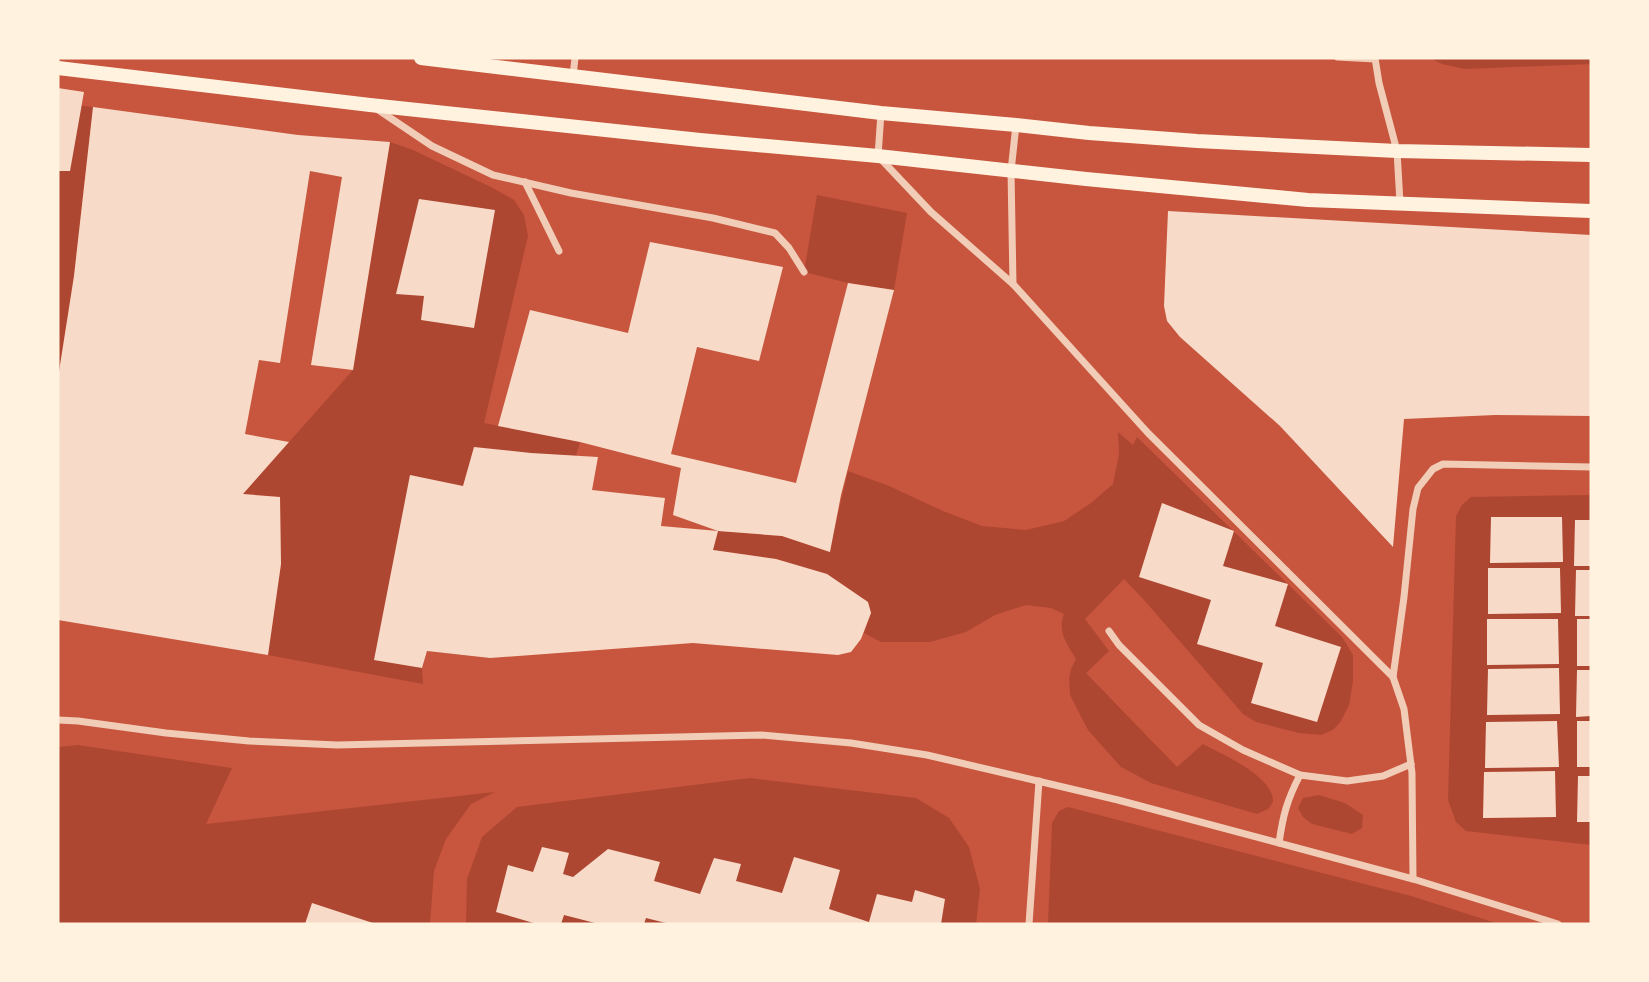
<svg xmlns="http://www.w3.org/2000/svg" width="1649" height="982" viewBox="0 0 1649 982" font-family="'IBM Plex Serif',serif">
<rect width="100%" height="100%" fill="#c8553d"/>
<!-- green -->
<g fill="#ae4732">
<polygon points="1430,58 1591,58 1591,64 1465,69 1442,64"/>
<polygon points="58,103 93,107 74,276 58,378"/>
<polygon points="390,142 413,150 491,187 514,200 524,215 528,236 484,423 580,442 576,456 531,454 490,658 427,651 422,668 423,684 268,655 281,564 280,497 243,494 353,370"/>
<polygon points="817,195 907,213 894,290 848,283 804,272"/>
<path d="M1118,432L1133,445L1137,437L1342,637L1353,655V681L1349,705L1341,721L1333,730L1321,735L1299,733L1256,722L1243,714L1144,600L1124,579L1085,619L1109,651L1086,673L1177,767L1203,744C1223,755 1274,776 1273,802L1268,809L1257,814L1151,783L1121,767L1088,730L1070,695L1069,679L1071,669L1076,659C1067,644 1057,632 1064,614L1051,608L1026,605L995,615L966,632L930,642H881L864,633L871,613L868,602L827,574L776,559L713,550L718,531L782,536L829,552L848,471L889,486L943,511L982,526L1026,530L1064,521L1091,503L1113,484L1119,454Z"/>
<polygon points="1591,495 1591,845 1466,831 1456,822 1448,800 1456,516 1462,505 1471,497"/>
<polygon points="78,745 232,768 206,824 495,792 471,804 446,839 434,871 430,924 374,924 312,904 305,924 58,924 58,747"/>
<polygon points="750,778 916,798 949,818 969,847 980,889 976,924 466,924 467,879 482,837 517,807"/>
<polygon points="1319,795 1345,803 1363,815 1362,828 1352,834 1312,824 1303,817 1298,808 1303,798"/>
<polygon points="1068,807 1411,896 1499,924 1048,924 1052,823 1059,811"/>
</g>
<!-- building -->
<g fill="#f7dbc8">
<polygon points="58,88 84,92 70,171 58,171"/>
<polygon points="93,107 298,135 390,142 353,370 311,365 342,177 310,171 280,363 259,360 245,434 289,442 243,494 280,497 281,564 268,655 58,620 58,378 74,276"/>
<polygon points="419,199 495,210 474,328 421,320 424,296 396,294"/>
<polygon points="1168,211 1591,235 1591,416 1495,415 1404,419 1393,547 1280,426 1180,337 1167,321 1164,306"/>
<polygon points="650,242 783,267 759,361 697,347 671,454 796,483 848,283 894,290 841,495 830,552 782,536 718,531 673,515 681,468 580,442 498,426 530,310 628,333"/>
<polygon points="474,447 531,453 598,457 592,490 665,498 661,526 718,531 713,550 776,559 827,574 868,602 871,613 861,639 851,652 838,655 693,643 490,658 427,651 422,668 374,660 410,475 463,486"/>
<polygon points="1162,503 1234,531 1223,566 1288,584 1275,626 1341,647 1317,722 1251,703 1263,663 1197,644 1211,600 1139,577"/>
<polygon points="1491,517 1562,517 1563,562 1490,563"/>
<polygon points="1575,520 1591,520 1591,566 1574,566"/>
<polygon points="1488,568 1560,568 1561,613 1488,614"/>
<polygon points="1576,570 1591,570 1591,616 1575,616"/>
<polygon points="1487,619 1558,619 1559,664 1487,665"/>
<rect x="1577" y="619" width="14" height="47"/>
<polygon points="1559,668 1560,714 1487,715 1488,669"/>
<polygon points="1577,670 1591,670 1591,716 1576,717"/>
<polygon points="1557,721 1559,767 1485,768 1486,722"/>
<rect x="1577" y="721" width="14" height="46"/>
<polygon points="1555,771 1556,817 1483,818 1484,772"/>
<polygon points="1578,776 1591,776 1591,822 1577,822"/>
<polygon points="542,847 569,853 563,874 573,877 608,849 660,862 654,881 700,894 714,858 741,864 736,881 782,893 794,857 840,870 829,909 869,922 877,894 912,902 915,890 945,899 941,924 670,924 646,918 644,924 599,924 564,915 561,924 537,924 496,912 508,865 533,872"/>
<polygon points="312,903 376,924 305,924"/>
</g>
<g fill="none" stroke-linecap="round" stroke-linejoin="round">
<!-- service -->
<polyline stroke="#f1ccb7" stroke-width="5" points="1337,58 1375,60"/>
<!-- minor -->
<g stroke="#f1ccb7" stroke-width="7">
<polyline points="1375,58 1379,83 1397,151 1400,203"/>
<polyline points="573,76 575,58"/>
<polyline points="377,109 432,146 493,175 571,193 713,218 775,233 789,248 804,272"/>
<polyline points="881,113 878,156 931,212 1013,284 1148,433 1393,677 1404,709 1412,773 1413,879"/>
<polyline points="525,182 559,251"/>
<polyline points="1013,284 1011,171 1016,125"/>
<polyline points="1109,631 1119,645 1199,725 1243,750 1300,775 1347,781 1383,776 1411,764"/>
<polyline points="1393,677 1404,597 1413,509 1418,488 1433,469 1443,464 1591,467"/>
<polyline points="58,720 78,721 166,733 249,741 337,745 761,735 851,743 927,755 1118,800 1413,879 1558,924"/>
<path d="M1279,843C1283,815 1287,800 1300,775"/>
<polyline points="1029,924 1039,781"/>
</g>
<!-- secondary -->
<g stroke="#fff3e0" stroke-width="14">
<polyline points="421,58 881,113 1016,125 1089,133 1197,141 1397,151 1591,155"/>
<polyline points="58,68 370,105 700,140 878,156 1086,179 1308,200 1591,211"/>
</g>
</g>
<!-- border -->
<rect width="1649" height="982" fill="none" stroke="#fff3e0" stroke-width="119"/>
</svg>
